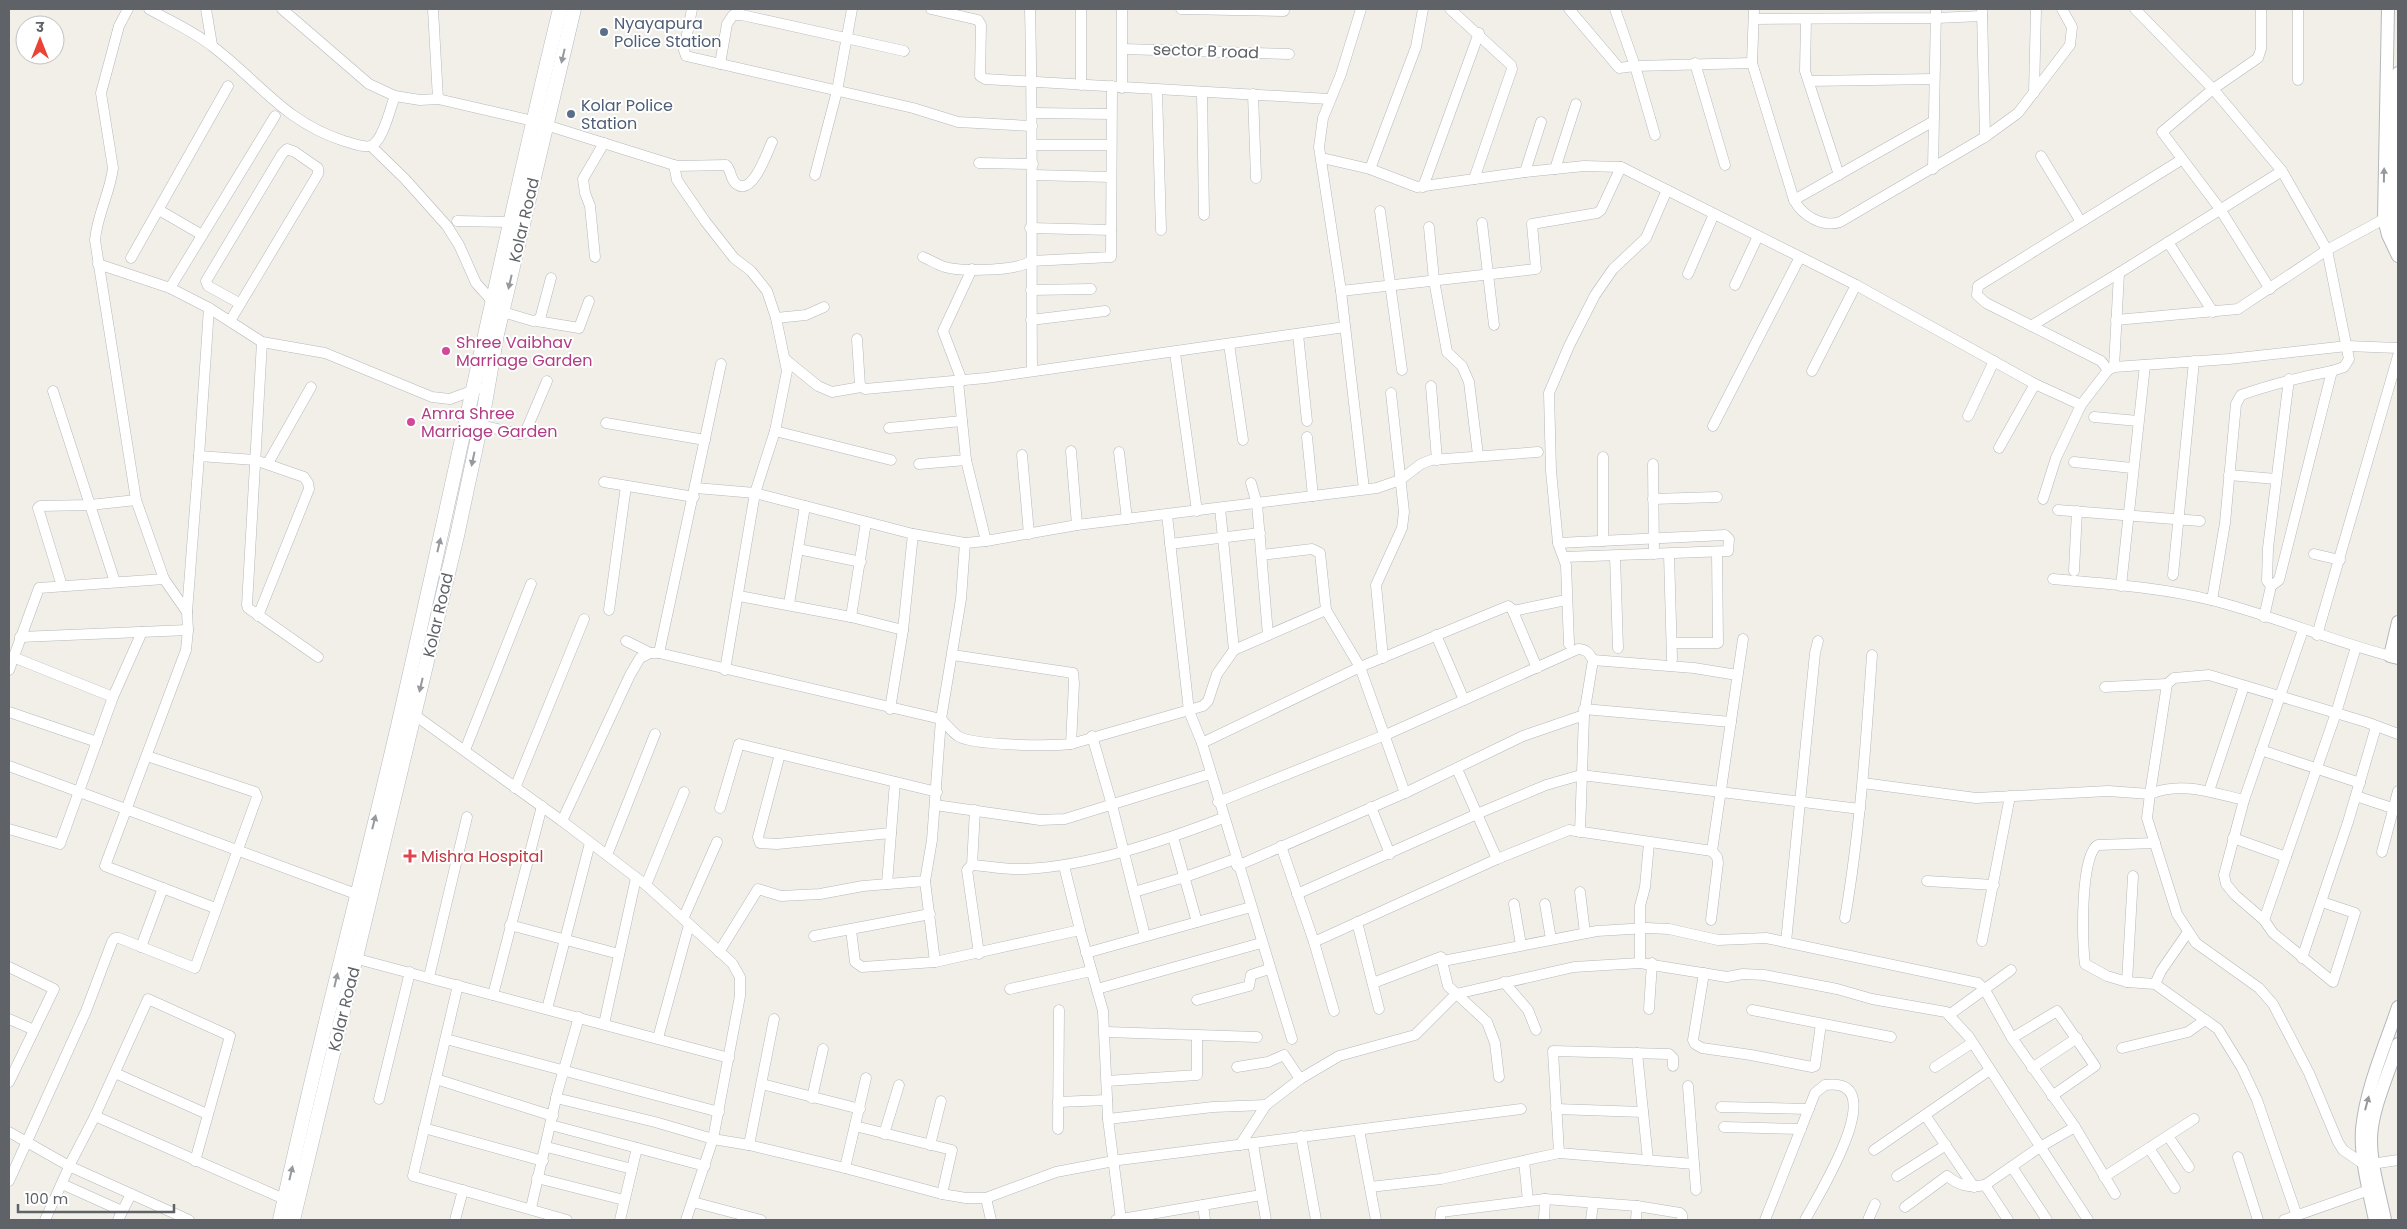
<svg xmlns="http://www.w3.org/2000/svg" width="2407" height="1229" viewBox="0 0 2407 1229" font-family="Poppins,'Noto Sans Devanagari',sans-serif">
<rect width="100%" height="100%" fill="#f1efe8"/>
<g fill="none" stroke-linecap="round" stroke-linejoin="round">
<defs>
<g id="minor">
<path d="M128,9L119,26L101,93L113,168C110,193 97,215 95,240L136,500L164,579L187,612L188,630L186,650L105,866L215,908"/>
<path d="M149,9C170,21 193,31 212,46C260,82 283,121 344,141C352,143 362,148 370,146C383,143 390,108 395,96"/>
<polyline points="206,9 212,45"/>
<path d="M282,9L369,84L395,96L420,100L438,99L533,121L677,166L726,165C732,171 730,181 738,185C753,194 767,153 772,142"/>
<polyline points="433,9 438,99"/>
<polyline points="692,9 684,50 686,56 913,108 958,122 1032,126"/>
<polyline points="931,9 978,20 981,25 980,76 985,79 1329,99"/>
<path d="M1030,9C1033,129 1031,250 1032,370"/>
<polyline points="1181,9 1284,11"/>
<polyline points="1361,9 1341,74 1323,118 1319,147 1341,291 1364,489"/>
<polyline points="1450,9 1511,65 1512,69 1474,179"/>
<polyline points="1569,9 1619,68 1635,66 1752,63"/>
<polyline points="1615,9 1635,66 1655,135"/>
<polyline points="1754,9 1752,63 1794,200"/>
<polyline points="2135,9 2213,89 2282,171 2327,250 2349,359 2344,367 2332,371 2279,580 2271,586 2267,581 2268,548 2289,379"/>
<polyline points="2261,9 2261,49 2258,58 2213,89 2162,132 2220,209 2270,289"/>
<polyline points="2298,9 2298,80"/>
<polyline points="1982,11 1985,137"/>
<polyline points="1754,19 1936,18 1982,16"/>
<polyline points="1806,19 1805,71 1839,175"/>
<polyline points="1123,49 1289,54"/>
<polyline points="1695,63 1725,165"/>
<polyline points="720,64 727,24 733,15 742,15 904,51"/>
<polyline points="1809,81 1934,79"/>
<polyline points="1081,85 1081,9"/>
<polyline points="1122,88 1122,9"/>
<polyline points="1157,91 1161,230"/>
<polyline points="1202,92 1204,215"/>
<polyline points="2034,93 2036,9"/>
<polyline points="1253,94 1256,178"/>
<polyline points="1033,113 1111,114"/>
<path d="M1932,122L1794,200C1802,215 1822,228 1840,222L1985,137L2018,113L2070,45L2072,27L2062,9"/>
<polyline points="1032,145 1110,145"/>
<polyline points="371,146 405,179 447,226 459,245 476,283 493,302 503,312 533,321 540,319 551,278"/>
<polyline points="2041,156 2081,222"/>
<polyline points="1322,158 1370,169 1417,187 1525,172 1584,166 1621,167 1856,285 2035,384 2081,405 2108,370 2101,361 1986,303 1977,295 1978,286 2181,160"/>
<polyline points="979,163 1033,164"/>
<polyline points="674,165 677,180 705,221 734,258 751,271 767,291 776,318 787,371 775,431 755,493 725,670"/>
<polyline points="1370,169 1416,47 1423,9"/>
<polyline points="1555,169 1576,104"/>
<polyline points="1933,169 1936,9"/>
<polyline points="1525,172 1541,122"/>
<polyline points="815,175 837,91 852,9"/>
<polyline points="1033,175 1111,177"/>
<polyline points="1423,187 1479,33"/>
<polyline points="159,210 202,235"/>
<polyline points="1380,211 1402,370"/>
<polyline points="457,221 509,222"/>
<polyline points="1482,223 1494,325"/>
<polyline points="1429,227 1434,280 1447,352 1462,366 1469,382 1478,455"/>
<polyline points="1030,228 1111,230"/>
<polyline points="2168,242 2213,312"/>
<polyline points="595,257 590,206 585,193 583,179 604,143"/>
<path d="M923,257C930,260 938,265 945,267C963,272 1016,271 1031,261L1111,257L1112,86"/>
<polyline points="131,258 228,86"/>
<polyline points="98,264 170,288 209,308 262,342 325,353 432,397 450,399 477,389"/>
<polyline points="1688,274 1714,214"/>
<polyline points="1735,285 1758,236"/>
<polyline points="170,288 275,116"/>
<polyline points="1031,290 1091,289"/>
<polyline points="1341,291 1536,269 1532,224 1597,213 1601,210 1621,167"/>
<polyline points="776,318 806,315 824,307"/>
<polyline points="1031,320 1105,311"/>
<polyline points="2116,320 2238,309 2327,250 2384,219"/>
<polyline points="230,321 318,174 318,168 295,152 287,149 282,154 206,281 208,286 239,303"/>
<polyline points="537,321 579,328 589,301"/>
<polyline points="2031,326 2119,273 2282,171"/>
<polyline points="1298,334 1307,421"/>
<polyline points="857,339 860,386 865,389 986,378 1345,327"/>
<polyline points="262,342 247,605 248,608 318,657"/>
<polyline points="1229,344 1243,440"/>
<polyline points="1175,353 1197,511"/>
<polyline points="786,360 818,386 832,392 861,387"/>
<polyline points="2114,367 2119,273"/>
<polyline points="2108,370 2114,367 2229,359 2347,346 2398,348"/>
<polyline points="1812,371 1856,285"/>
<polyline points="958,381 966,460 986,541"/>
<polyline points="962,381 943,331 972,269"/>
<polyline points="1431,386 1437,460"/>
<polyline points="53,391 115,582"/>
<polyline points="1968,416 1994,361"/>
<polyline points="2094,417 2138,421"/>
<polyline points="467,422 519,434 525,433 547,381"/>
<polyline points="606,423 705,440"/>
<polyline points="1713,426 1800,257"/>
<polyline points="889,428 962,421"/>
<polyline points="775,431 891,460"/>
<polyline points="1307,437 1313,496"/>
<polyline points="1999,448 2035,384"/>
<polyline points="1071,451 1077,525"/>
<polyline points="1119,452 1127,519"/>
<polyline points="1022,455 1029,534"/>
<polyline points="199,456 209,308"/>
<polyline points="1603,457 1603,541"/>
<polyline points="2074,462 2132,468"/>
<polyline points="268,463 311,387"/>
<polyline points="919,464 966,460"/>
<polyline points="1653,464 1654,554"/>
<polyline points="2229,475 2276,479"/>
<polyline points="604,482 694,497"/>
<polyline points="1251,483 1257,504 1268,635"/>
<polyline points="696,488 755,493 913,534 965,543 986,541 1077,525 1377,488 1400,480 1421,464 1431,460 1538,452"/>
<polyline points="1653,499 1717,497"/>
<polyline points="2043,499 2056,458 2081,405"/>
<polyline points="2058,510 2200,521"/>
<polyline points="1167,515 1189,711 1202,743 1292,1039"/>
<polyline points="1558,543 1725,535 1729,539 1728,551 1564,557"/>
<polyline points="1170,544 1260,533"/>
<polyline points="798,549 861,562"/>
<polyline points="1669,554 1672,659"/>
<polyline points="2314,554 2340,560"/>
<polyline points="1262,555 1312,549 1320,553 1326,610 1360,667 1405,793"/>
<polyline points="1615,556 1618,648"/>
<polyline points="2074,571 2077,511"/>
<polyline points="2173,575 2194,361"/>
<path d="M2053,579C2105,584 2160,587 2211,600C2271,615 2329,640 2390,656"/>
<polyline points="62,586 38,508 40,506 90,505 136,500"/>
<polyline points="2121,586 2145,365"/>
<polyline points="739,596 851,617 903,630"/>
<path d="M2212,600L2225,523L2236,404L2241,395C2272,384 2301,377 2332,371"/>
<polyline points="789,604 805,506"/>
<polyline points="609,610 626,486"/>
<polyline points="1513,611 1566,600"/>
<polyline points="187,612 199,456 255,460 304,477 308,483 309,489 258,616"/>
<polyline points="851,617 866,522"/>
<polyline points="2264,617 2271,586"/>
<polyline points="2303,630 2244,800 2224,875 2226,884 2235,895 2264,920 2273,933 2333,982 2355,913 2322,902"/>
<polyline points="1436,635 1464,700"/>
<polyline points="2317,635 2398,356"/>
<polyline points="20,637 188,630"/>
<polyline points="626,641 650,653"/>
<polyline points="1672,643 1718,643 1717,552"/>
<polyline points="1569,644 1566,565 1558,543 1551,471 1549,393 1569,346 1595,295 1613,269 1646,238 1667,190"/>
<polyline points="1234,650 1326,610"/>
<polyline points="659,653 721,364"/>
<polyline points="953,655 1073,673 1074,683 1071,744"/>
<polyline points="13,657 113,697"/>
<polyline points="1383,658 1376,585 1402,528 1404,512 1391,393"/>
<polyline points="1593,660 1694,668 1737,675"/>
<polyline points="9,670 39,588 164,579"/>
<polyline points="2167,684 2174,678 2209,675 2366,722 2398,734"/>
<polyline points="890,709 903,630 913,534"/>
<polyline points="1584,709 1731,722"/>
<polyline points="409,711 562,821 646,885 732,963 740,977 740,996 713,1139 686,1220"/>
<polyline points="9,712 97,742"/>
<polyline points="1092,736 1112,805 1145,936"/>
<polyline points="1202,743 1360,667 1508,606 1512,609 1537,668"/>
<polyline points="465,750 531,584"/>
<polyline points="2261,750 2360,783"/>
<polyline points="780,754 758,837 760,843 777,844 891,833"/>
<polyline points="9,766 356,894"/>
<polyline points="1457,769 1497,859"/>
<polyline points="1863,783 1976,798 2108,791 2150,794 2167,684 2105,687"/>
<polyline points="515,788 584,619"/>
<polyline points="2209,791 2244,686"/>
<polyline points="2356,796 2398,810"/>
<path d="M2244,800C2212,793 2182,781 2150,794L2147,818L2177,914L2196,943L2259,988L2273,1004L2309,1073L2338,1142L2343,1150L2365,1165L2398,1160"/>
<path d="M1218,802L1390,733L1578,649C1586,649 1589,653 1593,660L1584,715L1580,832"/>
<polyline points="935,805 1040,820 1065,819 1210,774"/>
<polyline points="1371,807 1390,854"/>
<polyline points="720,808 739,744 937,792"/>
<polyline points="975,810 972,865 967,870 979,954"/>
<path d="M562,821L630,675L640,658L650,653H659L941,719C946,724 951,731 958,736C973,746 1051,746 1071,744L1203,706L1208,701L1217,674L1234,650L1220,508"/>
<polyline points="9,829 60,844 113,697 142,632"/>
<polyline points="1173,837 1197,922"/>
<polyline points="2233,838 2286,857"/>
<path d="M2155,843L2098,845C2080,854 2082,944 2085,964L2107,976L2127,982L2155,984L2218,1029L2242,1068L2257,1100L2297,1216"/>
<polyline points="1281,846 1314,942 1334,1011"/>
<polyline points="2382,852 2398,791"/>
<polyline points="607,855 655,734"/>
<path d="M972,865C989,866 1008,870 1025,869C1090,866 1163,841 1223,818"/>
<polyline points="1064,866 1080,930 1103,1011 1108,1119 1121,1220"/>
<polyline points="1237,866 1405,793 1523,736 1584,715"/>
<polyline points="1927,881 1994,885"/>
<polyline points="887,884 895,782"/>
<polyline points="646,885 684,792"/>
<polyline points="1134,892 1185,877 1235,859"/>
<polyline points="1580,892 1585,933"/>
<polyline points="1297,894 1477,814 1546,785 1581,775 1860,809"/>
<polyline points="1514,904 1521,945"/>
<polyline points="1545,904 1551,939"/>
<path d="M1845,918C1860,831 1866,743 1872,655"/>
<polyline points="683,919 717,842"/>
<polyline points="1711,920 1718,863 1717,857 1712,851"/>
<polyline points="2264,920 2336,713 2356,647"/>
<polyline points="1357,922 1379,1009"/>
<polyline points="510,925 619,954"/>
<polyline points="851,930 855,962 862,967 935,962 1080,930"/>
<polyline points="814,936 930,914"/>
<polyline points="1982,941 2010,796"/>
<polyline points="1314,942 1497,859 1569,830 1712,851 1743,639"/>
<polyline points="1786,942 1815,653 1818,641"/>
<polyline points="141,947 163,888"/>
<polyline points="719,952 758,889 781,896 820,894 863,886 925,881"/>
<polyline points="1086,953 1251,907"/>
<polyline points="350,957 729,1058"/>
<polyline points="2302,958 2348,822 2376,727"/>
<polyline points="1443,961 1597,931 1647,928 1669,929 1718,940 1766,938 1978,983 1985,990 2012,1038 2075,1127 2115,1194"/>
<polyline points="935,962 925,881 932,840 941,719 961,599 965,543"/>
<polyline points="1640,963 1640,906 1645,887 1649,843"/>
<polyline points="9,967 54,989 9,1082"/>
<polyline points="1704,973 1693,1040 1695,1044 1702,1048 1751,1055 1812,1067 1815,1066 1821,1024"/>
<polyline points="429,977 467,817"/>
<polyline points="1504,982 1528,1010 1536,1030"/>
<polyline points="2127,982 2133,876"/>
<polyline points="1373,983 1441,957 1448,986 1487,1022 1495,1043 1499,1077"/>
<polyline points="2155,984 2161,971 2188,932"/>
<polyline points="458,985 413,1176 567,1220"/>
<polyline points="1010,989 1091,971"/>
<polyline points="1097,989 1261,943"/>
<polyline points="493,995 542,806"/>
<polyline points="1197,1000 1249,986 1251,975 1269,969"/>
<polyline points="547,1009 590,843"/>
<polyline points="1649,1009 1652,963"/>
<polyline points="1752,1010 1891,1037"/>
<polyline points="1949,1015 2011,970"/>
<polyline points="9,1019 34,1030"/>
<polyline points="604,1024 636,878"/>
<polyline points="1106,1032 1257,1037"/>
<polyline points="658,1038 689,925"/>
<polyline points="2012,1038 2057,1011 2095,1066 2052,1096"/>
<polyline points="446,1039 719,1112"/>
<polyline points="2122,1048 2188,1032 2205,1020"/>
<polyline points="1637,1053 1648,1160"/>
<polyline points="1237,1067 1268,1062 1284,1055 1300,1079"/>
<polyline points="1935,1067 1972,1043"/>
<polyline points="2032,1068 2077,1038"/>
<polyline points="115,1073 207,1114"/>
<polyline points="436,1079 553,1116"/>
<polyline points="1107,1081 1197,1075 1197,1036"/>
<polyline points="762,1084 860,1109"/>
<polyline points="1688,1086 1696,1190"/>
<polyline points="556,1098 655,1122 713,1139 749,1145 845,1168 942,1194 966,1198 986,1198 1056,1172 1119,1160 1521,1109"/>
<polyline points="812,1098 823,1049"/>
<polyline points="379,1099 410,972"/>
<polyline points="1058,1102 1107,1100"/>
<polyline points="1721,1107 1809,1109"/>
<polyline points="1556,1109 1643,1112"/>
<polyline points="1925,1115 1974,1187"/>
<polyline points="95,1116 284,1199"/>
<polyline points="1108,1119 1213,1107 1266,1105"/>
<polyline points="551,1125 705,1166"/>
<polyline points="855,1126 952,1150 942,1194"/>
<polyline points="1724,1127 1801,1129"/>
<polyline points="424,1128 543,1161"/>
<polyline points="1058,1129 1059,1010"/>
<polyline points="1359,1130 1376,1220"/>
<polyline points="9,1132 69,1166 189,1220"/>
<polyline points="884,1134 899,1085"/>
<polyline points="1301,1136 1316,1220"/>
<polyline points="2168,1136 2189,1167"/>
<polyline points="1253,1144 1266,1220"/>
<polyline points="749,1145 774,1019"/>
<polyline points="930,1145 941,1101"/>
<polyline points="1240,1145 1266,1105 1300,1079 1339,1056 1415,1035 1456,994 1574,967 1640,963 1727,977 1743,974 1764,975 1837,989 1872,999 1946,1012 1969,1037 2088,1220"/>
<polyline points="547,1147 632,1169 620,1220"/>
<polyline points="2149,1148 2175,1188"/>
<polyline points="1874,1150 1990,1070"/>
<polyline points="1559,1153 1553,1051 1669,1054 1673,1058 1673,1066"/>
<polyline points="2238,1157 2258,1220"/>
<polyline points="1524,1161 1528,1201"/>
<polyline points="69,1166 95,1116 148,999 230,1036 195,1161"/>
<polyline points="2012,1167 2047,1220"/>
<polyline points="845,1168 866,1078"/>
<polyline points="632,1169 637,1148"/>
<polyline points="1897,1176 1946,1145"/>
<polyline points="2104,1177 2194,1119"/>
<polyline points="537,1178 624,1200"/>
<polyline points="9,1181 86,1011 112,942 115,938 119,938 195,968 257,797 255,792 147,756"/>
<polyline points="62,1184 122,1211"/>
<polyline points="1370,1187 1441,1179 1559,1153 1694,1164"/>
<polyline points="986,1198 991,1220"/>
<polyline points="693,1202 761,1220"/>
<polyline points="1203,1205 1205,1220"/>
<path d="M1905,1207L1947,1176C1960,1186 1969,1188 1985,1185"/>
<polyline points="531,1208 558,1090 579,1017"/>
<polyline points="45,1220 69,1167"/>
<polyline points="118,1220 131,1194"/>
<polyline points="455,1220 463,1190"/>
<polyline points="1116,1220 1261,1195"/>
<polyline points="1440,1220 1441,1212 1545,1199 1637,1206 1680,1213 1682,1215 1682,1220"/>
<polyline points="1544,1220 1545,1199"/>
<polyline points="1591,1220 1593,1204"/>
<polyline points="1636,1220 1637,1206"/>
<path d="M1765,1220L1815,1093L1825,1085C1895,1075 1816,1199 1805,1220"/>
<polyline points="1868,1220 1875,1204"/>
<polyline points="2008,1220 1985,1185 2040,1147 2075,1127"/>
<polyline points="2284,1220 2369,1190"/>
</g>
<g id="tertiary">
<polyline points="2388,9 2384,219 2388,235 2398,256"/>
<polyline points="2397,248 2395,226 2398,73"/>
<polyline points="2398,622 2390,656 2398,658"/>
<path d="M2375,1220C2369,1191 2360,1158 2362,1129C2366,1088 2385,1046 2398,1007"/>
<path d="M2385,1220C2380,1194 2371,1167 2371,1140C2371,1110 2389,1073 2398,1044"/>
</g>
<g id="secondary">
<path d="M280,1220C317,1047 364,876 403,704C456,472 504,239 560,9"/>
<polyline points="293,1220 457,536 484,409 497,334 574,9"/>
</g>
</defs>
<!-- minor casing -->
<use href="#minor" stroke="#b5b8bc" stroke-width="11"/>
<!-- tertiary casing -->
<use href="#tertiary" stroke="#b5b8bc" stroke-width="14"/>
<!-- secondary casing -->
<use href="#secondary" stroke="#b6babf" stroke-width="15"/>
<!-- minor -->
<use href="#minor" stroke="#fff" stroke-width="10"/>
<!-- tertiary -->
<use href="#tertiary" stroke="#fff" stroke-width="12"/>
<!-- secondary -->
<use href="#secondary" stroke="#fff" stroke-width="14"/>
</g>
<!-- one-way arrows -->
<defs><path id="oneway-solid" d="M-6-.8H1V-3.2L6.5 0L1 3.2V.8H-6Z" transform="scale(1.25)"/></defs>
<g fill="#979a9d">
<use href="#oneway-solid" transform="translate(563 56) rotate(103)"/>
<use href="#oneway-solid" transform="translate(2384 175) rotate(-89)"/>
<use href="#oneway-solid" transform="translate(510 282) rotate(103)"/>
<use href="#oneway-solid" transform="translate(473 459) rotate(102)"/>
<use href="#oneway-solid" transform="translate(439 545) rotate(-77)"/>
<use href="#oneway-solid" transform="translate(421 685) rotate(103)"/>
<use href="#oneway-solid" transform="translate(374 822) rotate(-76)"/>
<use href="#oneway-solid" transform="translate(336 980) rotate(-77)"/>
<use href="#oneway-solid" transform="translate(2367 1103) rotate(-75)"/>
<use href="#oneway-solid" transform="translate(291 1173) rotate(-77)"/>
</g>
<!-- markers -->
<g fill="#5c6f8a" stroke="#fff" stroke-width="2">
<circle cx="604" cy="32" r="5"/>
<circle cx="571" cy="114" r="5"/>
</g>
<g fill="#d1479c" stroke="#fff" stroke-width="2">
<circle cx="446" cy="351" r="5"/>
<circle cx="411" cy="422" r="5"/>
</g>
<path fill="#e0444e" stroke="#fff" stroke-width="2" d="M407.5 848.5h5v5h5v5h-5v5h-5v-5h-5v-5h5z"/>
<g text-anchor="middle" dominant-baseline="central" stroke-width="4" stroke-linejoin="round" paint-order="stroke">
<!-- service labels -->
<g font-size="16" fill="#4e5e75" stroke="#fff" text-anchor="start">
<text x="614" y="23">Nyayapura<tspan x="614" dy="18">Police Station</tspan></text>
<text x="581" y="105">Kolar Police<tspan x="581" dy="18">Station</tspan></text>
</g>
<!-- street labels -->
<g font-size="16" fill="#5f6368" stroke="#fff">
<text transform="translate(1206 51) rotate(2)">sector B road</text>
<text transform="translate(524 220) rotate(-77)">Kolar Road</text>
<text transform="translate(438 615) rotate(-77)">Kolar Road</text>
<text transform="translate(344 1009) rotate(-76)">Kolar Road</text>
</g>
<!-- hotel labels -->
<g font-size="16" fill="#b23c85" stroke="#fff" text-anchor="start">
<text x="456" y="342">Shree Vaibhav<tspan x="456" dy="18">Marriage Garden</tspan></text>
<text x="421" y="413">Amra Shree<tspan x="421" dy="18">Marriage Garden</tspan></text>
</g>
<!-- health labels -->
<g font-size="16" fill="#be3a42" stroke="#fff" text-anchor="start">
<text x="421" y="856">Mishra Hospital</text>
</g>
</g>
<!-- border -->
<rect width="2407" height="1229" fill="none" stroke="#5f6368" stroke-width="20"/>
<!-- north arrow -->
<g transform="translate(40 40)"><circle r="24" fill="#ffffff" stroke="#bfc1c3"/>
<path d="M0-4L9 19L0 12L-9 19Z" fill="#ea4335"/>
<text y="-8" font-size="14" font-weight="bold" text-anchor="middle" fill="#5f6368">उ</text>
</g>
<!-- scale -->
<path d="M18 1204v8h156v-8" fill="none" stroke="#5f6368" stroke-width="2.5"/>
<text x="25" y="1204" font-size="15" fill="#5f6368" stroke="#ffffff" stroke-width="4" paint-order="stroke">100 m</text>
</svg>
